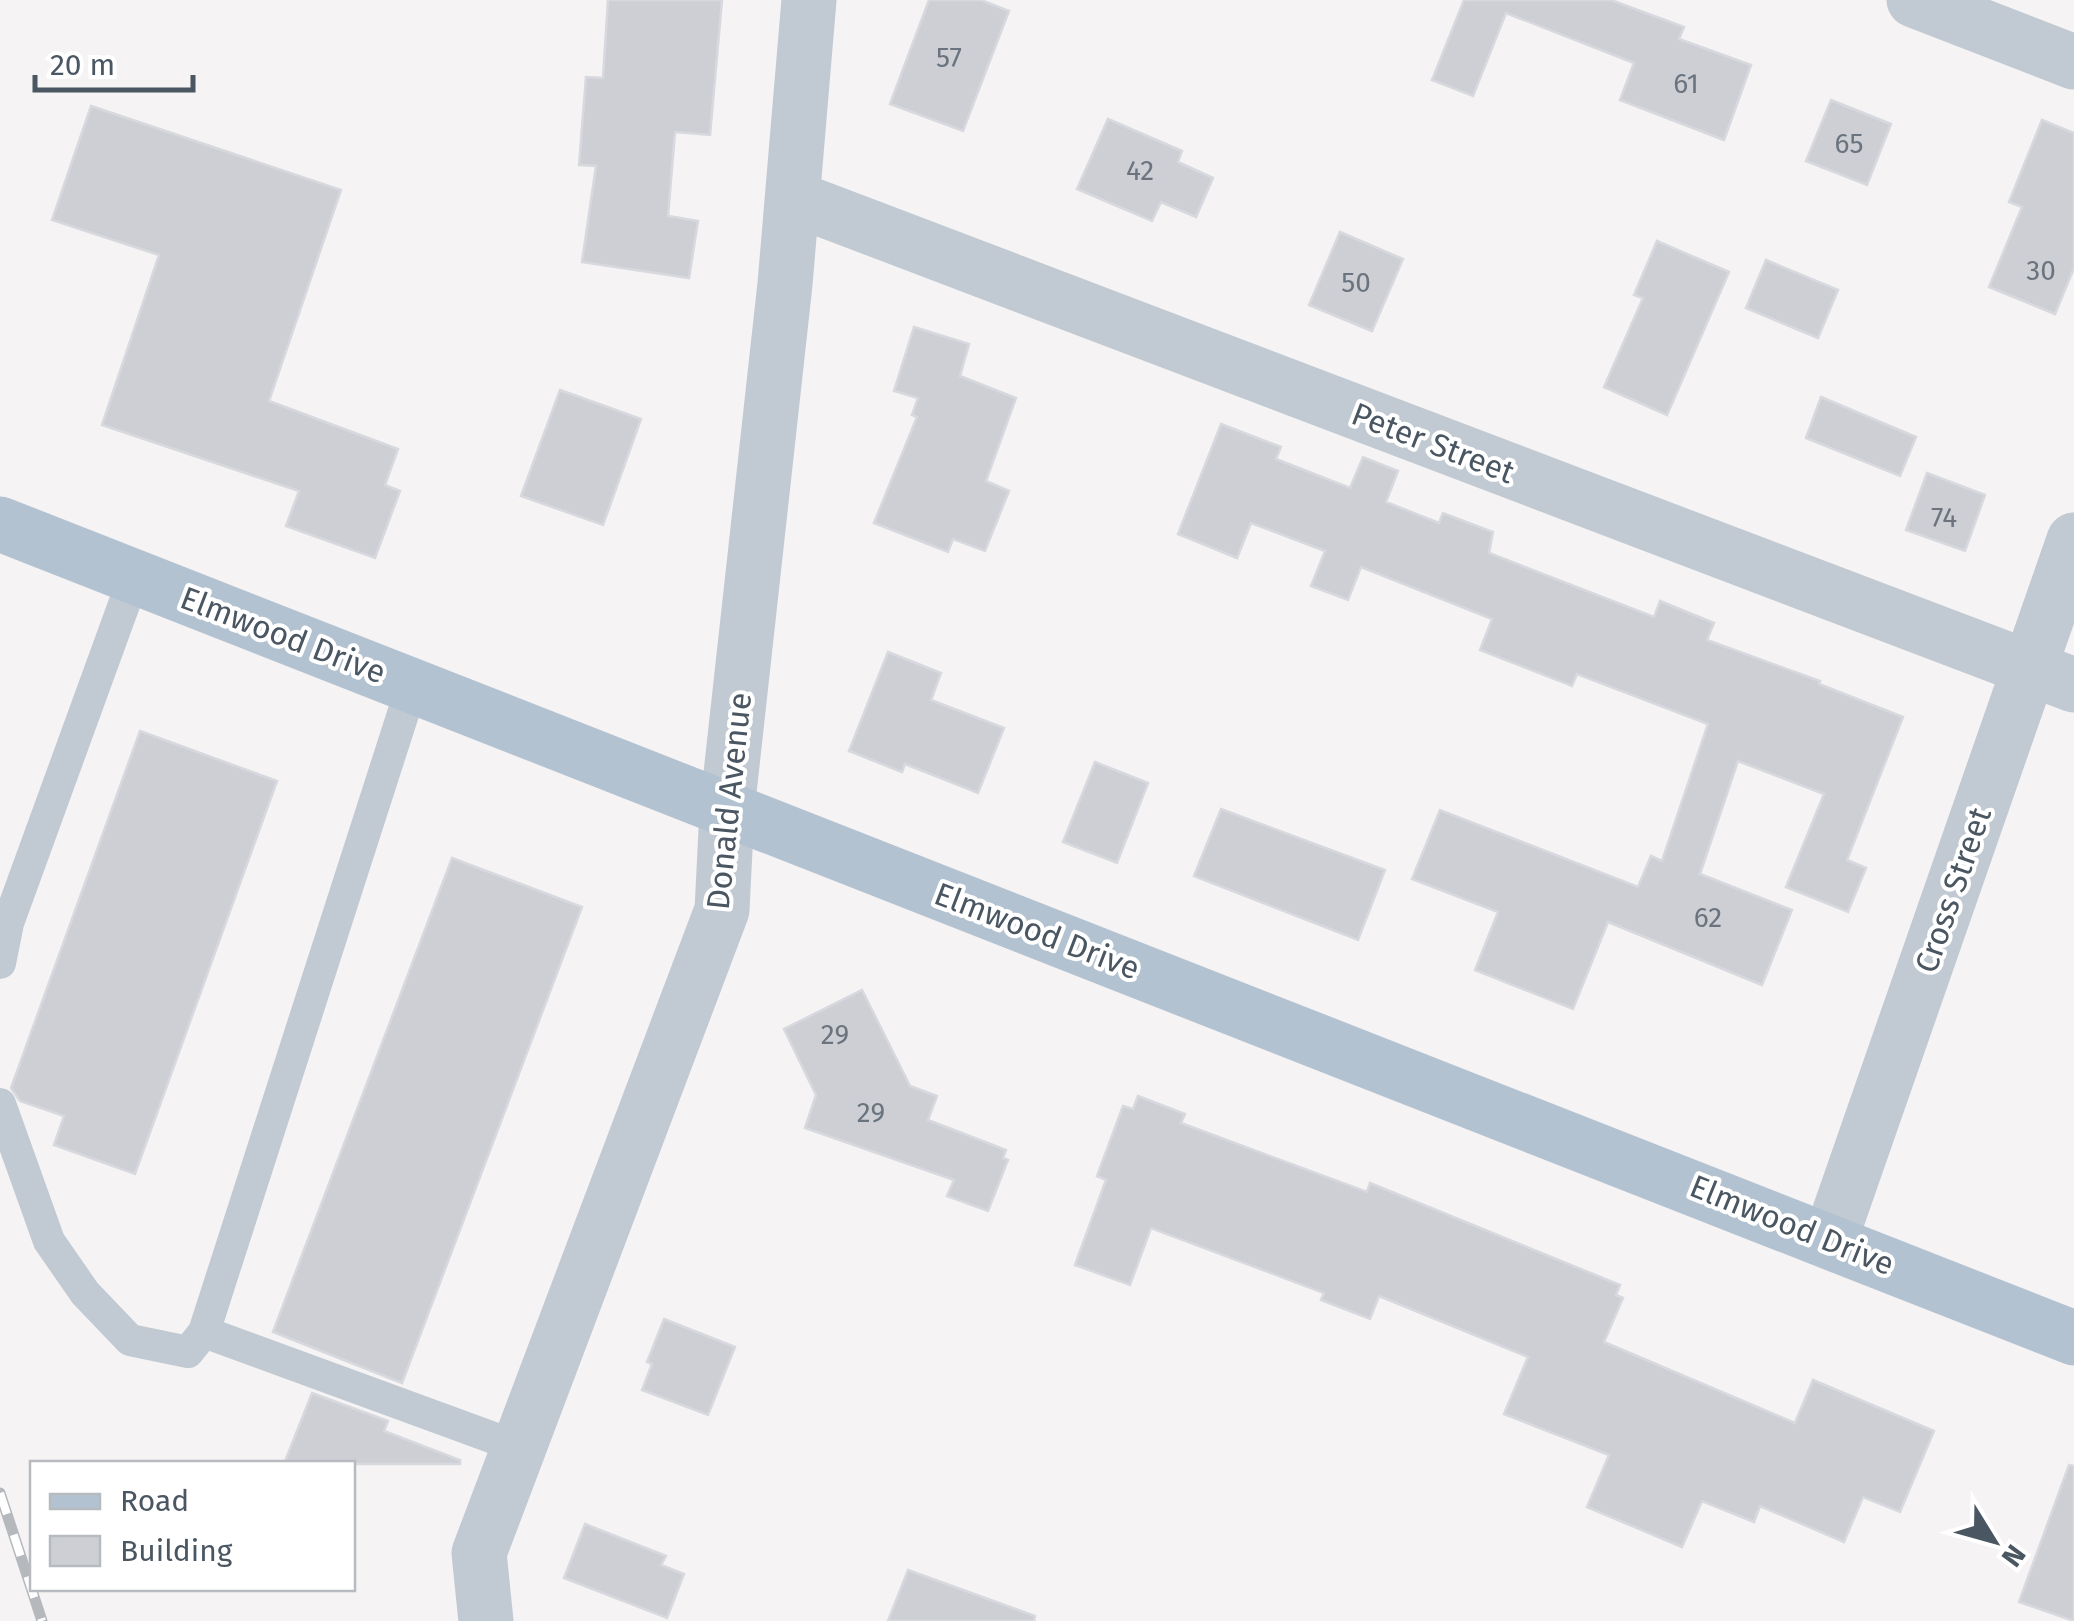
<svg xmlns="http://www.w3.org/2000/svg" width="2074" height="1621" viewBox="0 0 2074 1621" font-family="'Fira Sans',sans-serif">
<rect width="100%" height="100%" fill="#f5f3f3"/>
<!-- building -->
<g fill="#cdcfd5" stroke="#d7d9de" stroke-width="2.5">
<polygon points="608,0 722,0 710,135 675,132 668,216 698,221 689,278 582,262 596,166 579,165 586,77 603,78"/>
<polygon points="929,0 981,0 1009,11 963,131 890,104"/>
<polygon points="1464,0 1611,0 1684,27 1679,39 1751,65 1724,140 1620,100 1634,63 1506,13 1473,96 1432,80"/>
<polygon points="1831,100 1891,124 1867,185 1806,161"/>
<polygon points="91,106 341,190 269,401 398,449 385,485 400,491 375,558 286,526 299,491 102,425 159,255 52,220"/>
<polygon points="1108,119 1182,151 1178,162 1213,178 1196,217 1161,202 1152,221 1077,189"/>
<polygon points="2042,120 2074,133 2074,268 2055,314 1989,287 2022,207 2009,202"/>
<polygon points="1340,232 1403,259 1372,331 1309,305"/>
<polygon points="1657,241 1729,272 1667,415 1604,387 1643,298 1634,295"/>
<polygon points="1766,260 1838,290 1818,338 1746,308"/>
<polygon points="914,327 969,344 960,376 1016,398 986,481 1009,491 985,551 953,539 948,552 874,523 917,417 912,415 918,398 894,391"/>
<polygon points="560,390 641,419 603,525 521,496"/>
<polygon points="1821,397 1916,437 1900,476 1806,438"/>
<polygon points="1221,424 1281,447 1276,459 1350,488 1363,457 1398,471 1386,502 1439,523 1443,513 1493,532 1489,553 1654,617 1660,601 1714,623 1707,640 1820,681 1819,684 1903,717 1847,860 1866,868 1848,912 1786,887 1824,794 1738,761 1700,874 1792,910 1762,985 1608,922 1573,1009 1475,970 1498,912 1412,879 1440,810 1638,887 1651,856 1662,861 1708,724 1577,674 1572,686 1480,650 1492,619 1361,567 1348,600 1311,586 1325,551 1251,523 1237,558 1178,534"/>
<polygon points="1927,473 1985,495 1965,551 1906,530"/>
<polygon points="888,652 941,673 931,700 1004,728 978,793 905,764 902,772 849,751"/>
<polygon points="140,731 277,781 135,1174 54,1145 64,1116 20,1101 11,1088"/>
<polygon points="1095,762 1148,783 1117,863 1063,842"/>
<polygon points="1221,809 1385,870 1358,940 1194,876"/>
<polygon points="452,858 582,907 402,1383 273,1332"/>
<polygon points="862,990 910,1086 937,1096 928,1120 1006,1150 1003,1158 1008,1160 988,1211 947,1196 954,1180 805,1128 816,1095 784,1029"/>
<polygon points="1138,1096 1185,1114 1181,1123 1367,1192 1370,1183 1620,1285 1616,1295 1623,1298 1604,1342 1795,1423 1813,1380 1934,1431 1900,1512 1863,1497 1844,1542 1760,1506 1754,1522 1702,1501 1682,1547 1587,1507 1609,1455 1504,1414 1528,1357 1379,1296 1370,1319 1321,1300 1324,1293 1151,1228 1130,1285 1075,1265 1106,1180 1097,1176 1123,1106 1133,1109"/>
<polygon points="664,1319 735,1347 708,1415 642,1390 652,1364 647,1362"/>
<polygon points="312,1393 388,1421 384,1431 460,1460 460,1464 284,1464"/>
<polygon points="2069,1465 2074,1466 2074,1621 2019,1602"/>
<polygon points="585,1524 666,1556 661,1565 684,1574 667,1618 564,1578"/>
<polygon points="908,1570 1035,1616 1034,1621 888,1621"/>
</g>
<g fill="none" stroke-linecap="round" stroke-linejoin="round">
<!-- service -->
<g stroke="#c1cad2" stroke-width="32">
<polyline points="0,963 8,923 134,577"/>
<polyline points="0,1104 49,1241 85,1293 130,1340 188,1352 204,1332 412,686"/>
<polyline points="204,1332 521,1448"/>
</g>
<!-- minor -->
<g stroke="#c1cad2" stroke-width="55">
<polyline points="1914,0 2074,62"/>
<polyline points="793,198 2074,685"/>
<polyline points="1830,1240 2074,540"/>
<polyline points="486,1621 479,1553 722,910 727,810"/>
</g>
<!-- tertiary -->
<polyline stroke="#c1cad2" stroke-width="55" points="727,810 785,284 809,0"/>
<!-- primary -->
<polyline stroke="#b3c2d1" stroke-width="55" points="0,524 2074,1338"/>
<defs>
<polyline id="rail" points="0,1493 42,1621"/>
</defs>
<!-- rail casing -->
<use href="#rail" stroke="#b5b8bd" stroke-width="11"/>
<!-- rail -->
<use href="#rail" stroke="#fff" stroke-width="8" stroke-dasharray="22" stroke-linecap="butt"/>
</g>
<g text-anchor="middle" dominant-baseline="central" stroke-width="8" stroke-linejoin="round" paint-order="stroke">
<!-- number labels -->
<g font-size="28" fill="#6b747e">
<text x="949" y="57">57</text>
<text x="1686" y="83">61</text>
<text x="1849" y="143">65</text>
<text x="1140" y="170">42</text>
<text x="2041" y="270">30</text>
<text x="1356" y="282">50</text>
<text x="1944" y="517">74</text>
<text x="1708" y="917">62</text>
<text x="835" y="1034">29</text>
<text x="871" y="1112">29</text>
</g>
<!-- street labels -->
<g font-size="32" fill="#4a5661" stroke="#fff">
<text transform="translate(1433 443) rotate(21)">Peter Street</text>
<text transform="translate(283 635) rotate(21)">Elmwood Drive</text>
<text transform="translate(729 801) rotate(-84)">Donald Avenue</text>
<text transform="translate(1953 890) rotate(-71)">Cross Street</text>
<text transform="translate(1037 931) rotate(21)">Elmwood Drive</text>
<text transform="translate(1792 1225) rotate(22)">Elmwood Drive</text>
</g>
</g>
<!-- legend -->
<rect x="30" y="1461" width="325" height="130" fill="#ffffff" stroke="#b7bbc0" stroke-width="2.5"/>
<rect x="50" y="1494" width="50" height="15" fill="#b3c2d1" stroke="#b7bbc0" stroke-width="2.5"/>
<text x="120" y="1511" font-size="30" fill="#4a5661">Road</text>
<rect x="50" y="1536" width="50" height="30" fill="#cdcfd5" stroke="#b7bbc0" stroke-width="2.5"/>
<text x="120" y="1561" font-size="30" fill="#4a5661">Building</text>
<!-- north arrow -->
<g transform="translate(1994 1541) rotate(127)" stroke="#ffffff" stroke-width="8" paint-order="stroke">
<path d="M0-8L18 38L0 25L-18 38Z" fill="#4a5661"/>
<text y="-15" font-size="28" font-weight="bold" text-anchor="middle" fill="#4a5661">N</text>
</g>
<!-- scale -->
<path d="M35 75v15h158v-15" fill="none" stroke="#4a5661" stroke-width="5"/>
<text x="50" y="75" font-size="30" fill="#4a5661" stroke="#ffffff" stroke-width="8" paint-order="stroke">20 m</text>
</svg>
